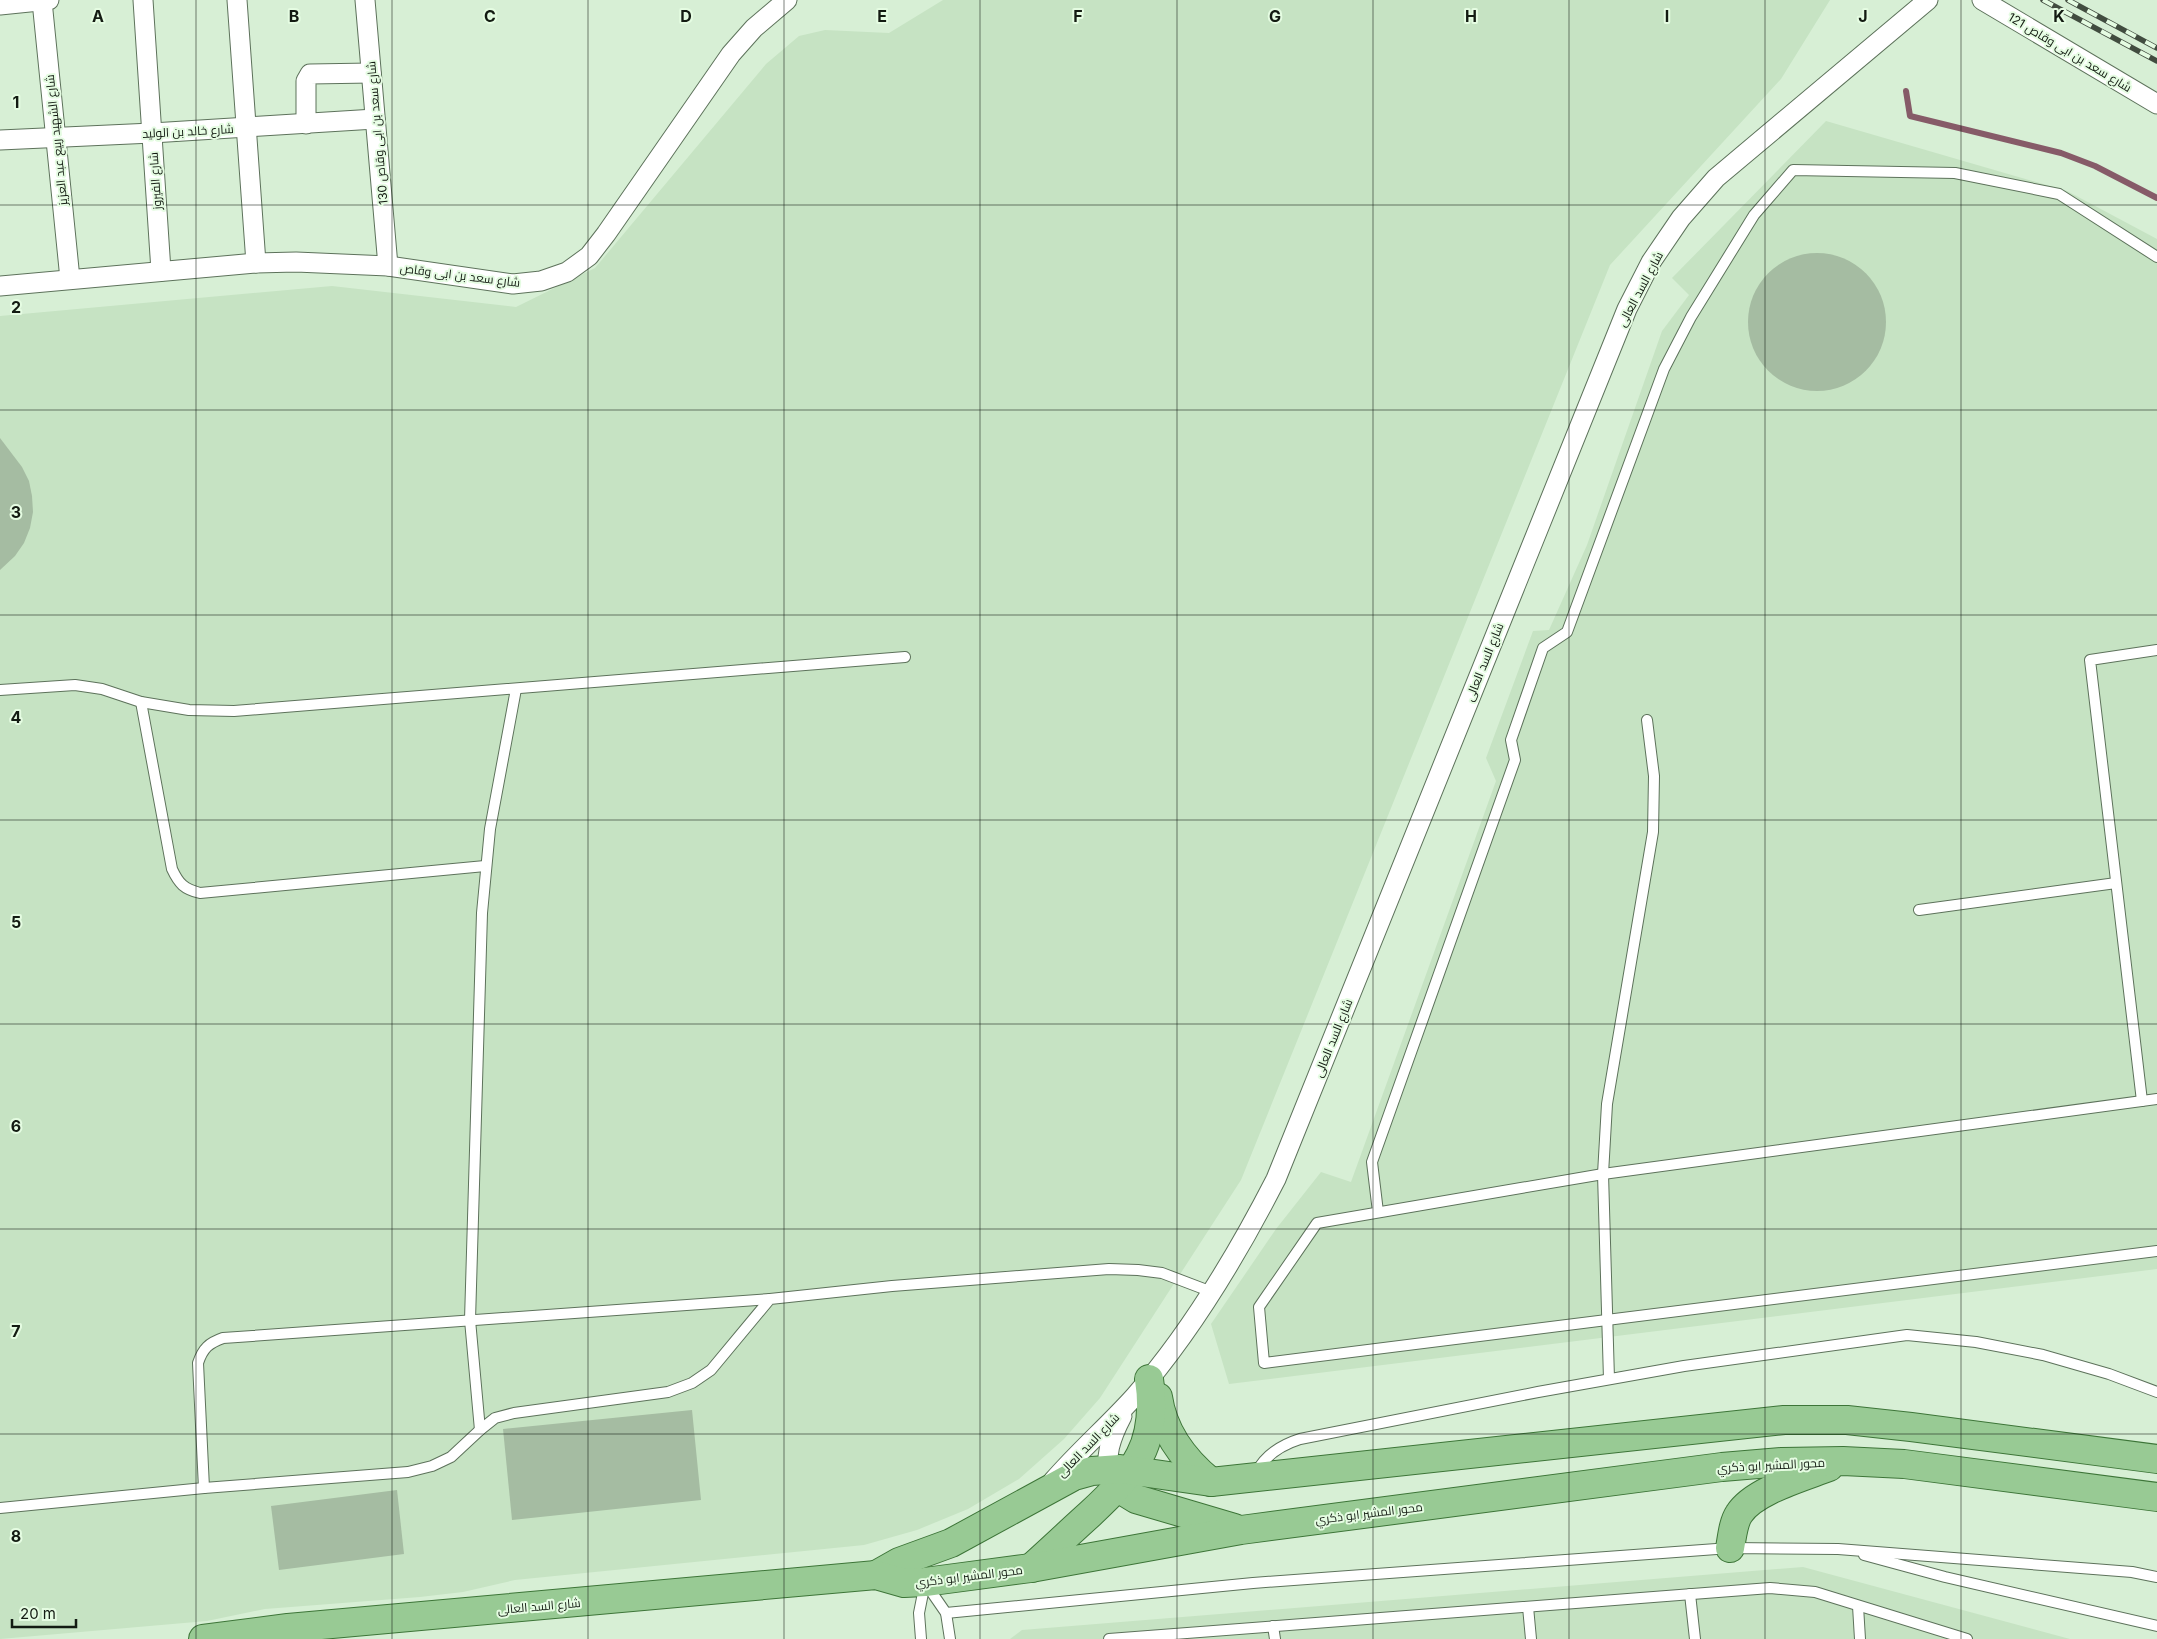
<svg xmlns="http://www.w3.org/2000/svg" width="2157" height="1639" viewBox="0 0 2157 1639" font-family="Inter,Cairo,sans-serif">
<rect width="100%" height="100%" fill="#d7efd5"/>
<!-- built -->
<g fill="#c6e3c3">
<polygon points="943,0 1830,0 1781,79 1610,265 1241,1180 1100,1398 1064,1439 1019,1479 968,1509 917,1530 864,1545 515,1580 463,1592 420,1597 265,1609 207,1621 0,1639 0,316 332,286 516,307 595,268 766,64 799,36 825,30 889,33"/>
<polygon points="1826,121 2067,191 2157,239 2157,1269 1229,1384 1211,1324 1276,1229 1321,1172 1351,1182 1496,781 1486,758 1533,631 1549,630 1587,545 1662,331 1689,295 1672,278"/>
<polygon points="1803,1567 2070,1639 1010,1639 1022,1630"/>
</g>
<g fill="none" stroke-linecap="round" stroke-linejoin="round">
<!-- stream -->
<polyline stroke="#865b68" stroke-width="6" points="1906,91 1910,116 2061,153 2095,166 2157,198"/>
</g>
<!-- building -->
<g fill="#a5bca2">
<circle cx="1817" cy="322" r="69"/>
<polygon points="0,438 22,467 29,481 32,496 33,512 30,528 24,543 15,556 0,570"/>
<polygon points="692,1410 701,1500 512,1520 503,1429"/>
<polygon points="397,1490 404,1554 279,1570 271,1506"/>
</g>
<g fill="none" stroke-linecap="round" stroke-linejoin="round">
<defs>
<g id="lane">
<polyline points="0,690 75,685 102,689 141,702 189,710 234,711 905,657"/>
<path d="M141,702L172,869C179,884 184,889 200,893L485,866"/>
<polyline points="1919,910 2116,883"/>
<polyline points="2157,1099 1603,1174 1317,1223 1259,1307 1264,1363 2157,1251"/>
<polyline points="2142,1101 2090,660 2157,650"/>
<polyline points="1378,1212 1372,1162 1515,760 1511,740 1543,648 1567,632 1664,369 1691,317 1754,215 1793,170 1955,173 2059,194 2157,257"/>
<polyline points="1609,1379 1603,1174 1607,1104 1653,832 1654,776 1647,720"/>
<polyline points="480,1430 470,1320 482,913 490,829 516,689"/>
<path d="M1256,1473C1265,1455 1281,1445 1300,1439L1538,1392L1684,1366L1907,1335L1976,1342L2043,1355L2109,1374L2157,1392"/>
<path d="M204,1488L198,1363C203,1348 209,1343 223,1338L770,1299"/>
<polyline points="0,1508 204,1488 408,1472 432,1466 451,1457 480,1430 495,1418 514,1413 668,1392 692,1383 711,1370 770,1299 892,1286 1109,1269 1138,1270 1162,1273 1212,1292"/>
<polyline points="1864,1555 1945,1577 2157,1626"/>
<polyline points="926,1584 946,1613 950,1639"/>
<polyline points="1690,1594 1695,1639"/>
<polyline points="1858,1606 1860,1639"/>
<polyline points="1528,1607 1531,1639"/>
<polyline points="946,1613 1253,1583 1730,1548 1838,1549 2132,1572 2157,1577"/>
<polyline points="1273,1626 1275,1639"/>
<polyline points="921,1639 919,1613 925,1583"/>
<polyline points="1109,1639 1770,1588 1815,1592 1967,1639"/>
</g>
<g id="street">
<polyline points="143,0 161,271"/>
<polyline points="237,0 256,263"/>
<polyline points="365,0 388,266"/>
<polyline points="1982,0 2157,104"/>
<polyline points="42,1 70,279"/>
<polyline points="0,5 49,0"/>
<polyline points="306,124 306,81 310,74 371,73"/>
<polyline points="0,140 152,133 375,119"/>
<polyline points="0,286 256,263 296,262 388,266 513,284 541,281 567,272 589,256 606,234 731,54 754,28 787,0"/>
<path d="M1112,1480C1102,1459 1112,1435 1122,1416"/>
<path d="M1053,1481C1079,1451 1109,1425 1135,1396C1192,1331 1237,1255 1276,1179L1627,309L1651,262L1681,218L1716,178L1928,0"/>
</g>
<g id="primary">
<path d="M1158,1397C1163,1432 1184,1460 1211,1482"/>
<polyline points="1118,1488 1136,1499 1234,1528"/>
<path d="M1730,1548C1732,1538 1733,1523 1739,1514C1753,1491 1803,1477 1829,1467"/>
<path d="M1031,1568C1051,1550 1070,1532 1090,1514C1135,1472 1159,1444 1149,1379"/>
<polyline points="876,1575 899,1562 951,1543 1074,1476 1092,1471 1120,1469 1211,1482 1784,1420 1847,1420 1911,1427 2157,1459"/>
<polyline points="203,1639 288,1628 876,1575 904,1583 925,1582 1031,1568 1241,1530 1722,1467 1782,1462 1843,1461 1904,1464 2157,1497"/>
</g>
</defs>
<!-- lane casing -->
<use href="#lane" stroke="#5d725b" stroke-width="12"/>
<!-- street casing -->
<use href="#street" stroke="#5d725b" stroke-width="21"/>
<!-- primary casing -->
<use href="#primary" stroke="#3d7538" stroke-width="30"/>
<!-- lane -->
<use href="#lane" stroke="#fff" stroke-width="10"/>
<!-- street -->
<use href="#street" stroke="#fff" stroke-width="19"/>
<!-- primary -->
<use href="#primary" stroke="#98ca94" stroke-width="28"/>
<defs>
<g id="rail">
<polyline points="2043,0 2157,61"/>
<polyline points="2068,0 2157,48"/>
</g>
</defs>
<!-- rail casing -->
<use href="#rail" stroke="#414c3f" stroke-width="5.5"/>
<!-- rail -->
<use href="#rail" stroke="#e5fce2" stroke-width="4" stroke-dasharray="11" stroke-linecap="butt"/>
</g>
<!-- grid -->
<path fill="none" stroke="#131b12" stroke-width="1" stroke-opacity="0.55" d="M196,0V1639M392,0V1639M588,0V1639M784,0V1639M980,0V1639M1177,0V1639M1373,0V1639M1569,0V1639M1765,0V1639M1961,0V1639M0,205H2157M0,410H2157M0,615H2157M0,820H2157M0,1024H2157M0,1229H2157M0,1434H2157"/>
<g text-anchor="middle" dominant-baseline="central" stroke-width="4" stroke-linejoin="round" paint-order="stroke">
<!-- street labels -->
<g font-size="12" fill="#131b12" stroke="#e5fce2">
<text transform="translate(2070 52) rotate(31)">شارع سعد بن ابى وقاص 121</text>
<text transform="translate(188 131) rotate(-3)">شارع خالد بن الوليد</text>
<text transform="translate(377 133) rotate(-95)">شارع سعد بن ابى وقاص 130</text>
<text transform="translate(56 140) rotate(-96)">شارع الشهيد ربيع عبد العزيز</text>
<text transform="translate(155 181) rotate(-94)">شارع الفيروز</text>
<text transform="translate(460 275) rotate(7)">شارع سعد بن ابى وقاص</text>
<text transform="translate(1640 289) rotate(-62)">شارع السد العالى</text>
<text transform="translate(1484 662) rotate(-68)">شارع السد العالى</text>
<text transform="translate(1333 1038) rotate(-68)">شارع السد العالى</text>
<text transform="translate(1088 1445) rotate(-46)">شارع السد العالى</text>
<text transform="translate(1771 1465) rotate(-3)">محور المشير ابو ذكري</text>
<text transform="translate(1369 1513) rotate(-7)">محور المشير ابو ذكري</text>
<text transform="translate(969 1576) rotate(-7)">محور المشير ابو ذكري</text>
<text transform="translate(539 1606) rotate(-5)">شارع السد العالى</text>
</g>
</g>
<g font-size="16" text-anchor="middle" font-weight="bold" fill="#131b12" stroke="#e5fce2" stroke-width="4" stroke-linejoin="round" paint-order="stroke">
<text x="98" y="22">A</text>
<text x="294" y="22">B</text>
<text x="490" y="22">C</text>
<text x="686" y="22">D</text>
<text x="882" y="22">E</text>
<text x="1078" y="22">F</text>
<text x="1275" y="22">G</text>
<text x="1471" y="22">H</text>
<text x="1667" y="22">I</text>
<text x="1863" y="22">J</text>
<text x="2059" y="22">K</text>
<text x="16" y="108">1</text>
<text x="16" y="313">2</text>
<text x="16" y="518">3</text>
<text x="16" y="723">4</text>
<text x="16" y="928">5</text>
<text x="16" y="1132">6</text>
<text x="16" y="1337">7</text>
<text x="16" y="1542">8</text>
</g>
<!-- scale -->
<path d="M12 1619v8h64v-8" fill="none" stroke="#131b12" stroke-width="2.5"/>
<text x="20" y="1619" font-size="15" fill="#131b12" stroke="#e5fce2" stroke-width="4" paint-order="stroke">20 m</text>
</svg>
